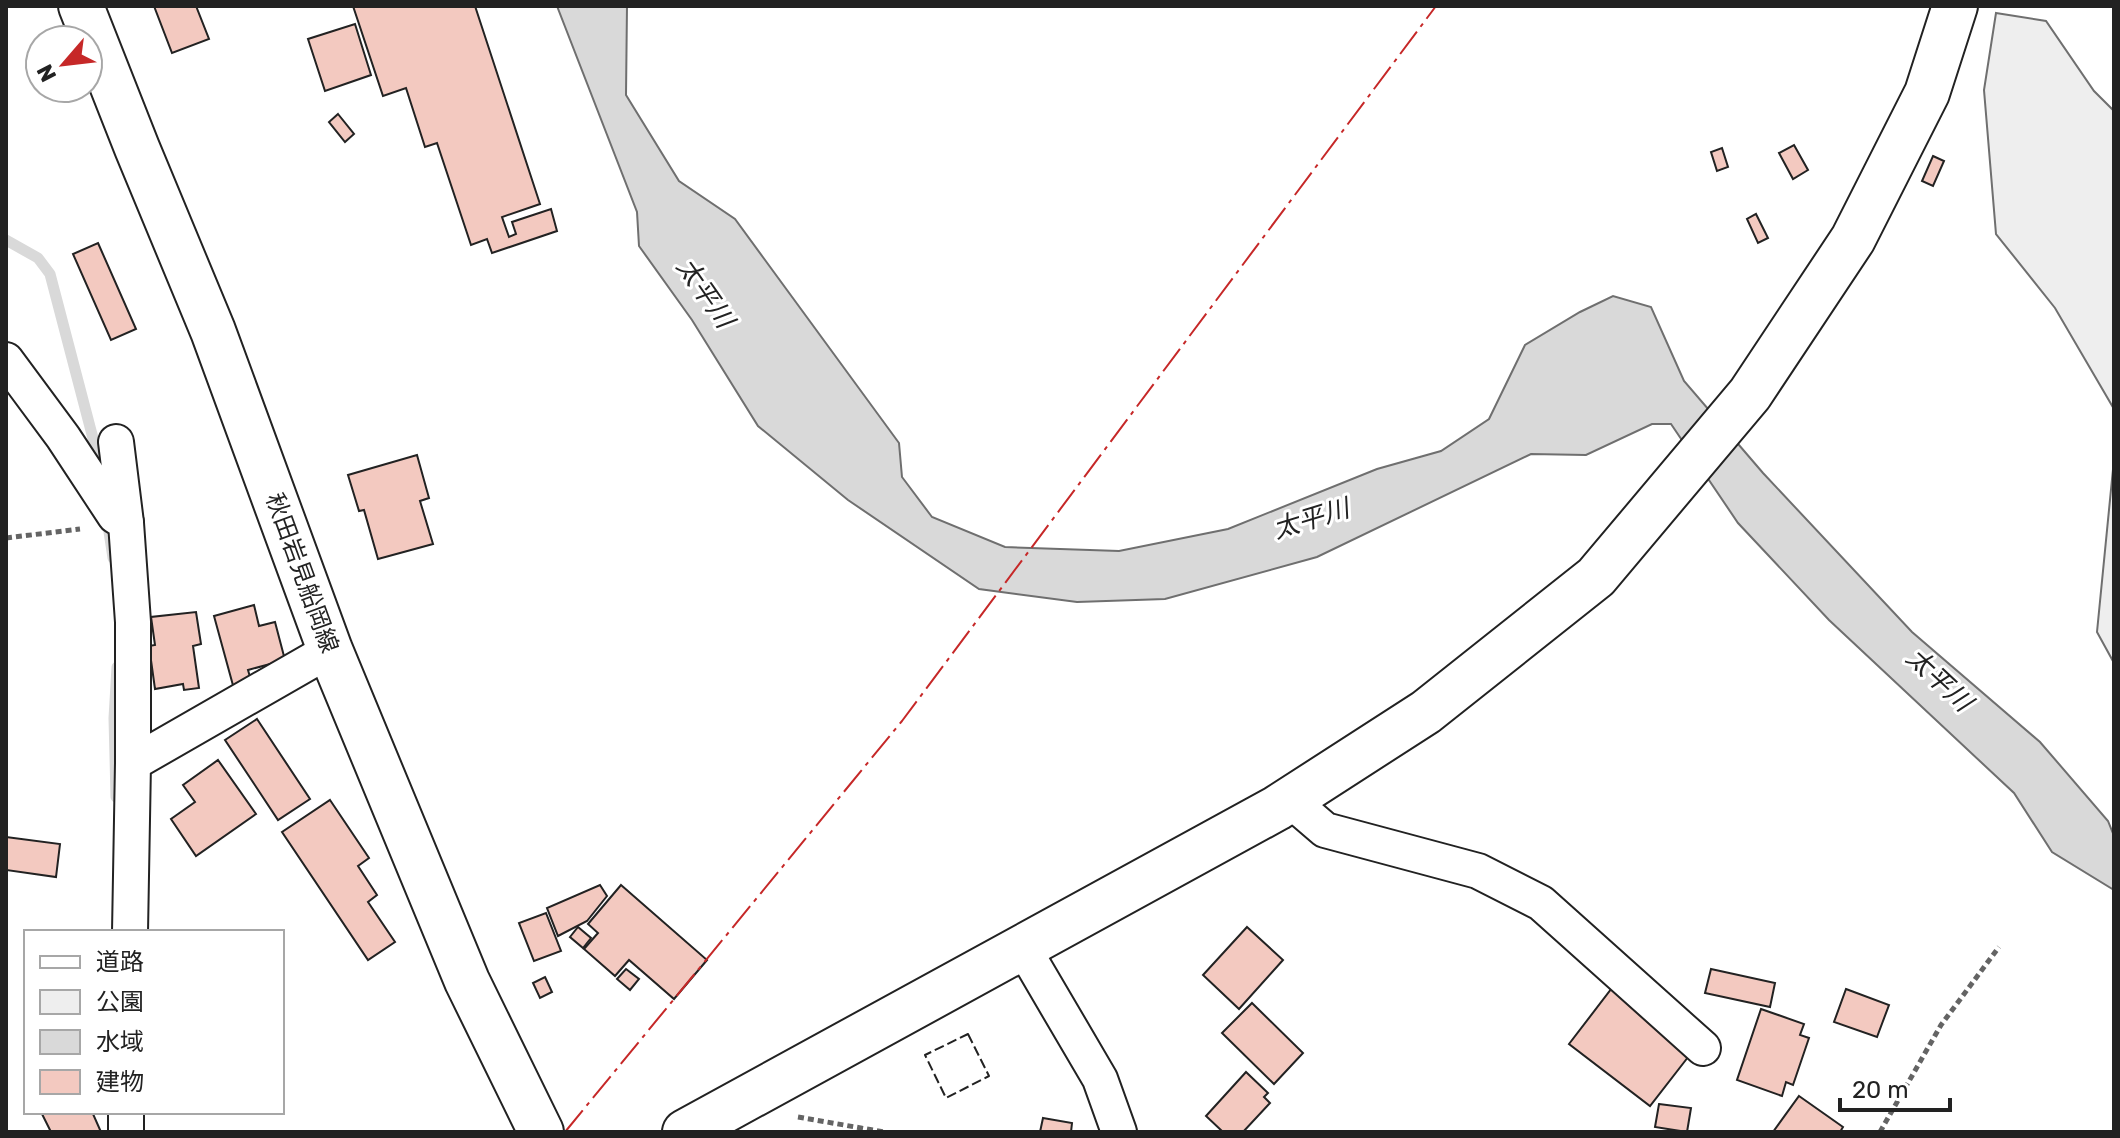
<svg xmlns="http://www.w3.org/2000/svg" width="2120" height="1138" viewBox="0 0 2120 1138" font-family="Rubik,'Noto Sans JP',sans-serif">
<rect width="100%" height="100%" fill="#fff"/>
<!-- green -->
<g fill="#eee" stroke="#6f6f6f" stroke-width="2">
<polygon points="1996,13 2046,21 2094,91 2114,111 2114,409 2055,308 1996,234 1984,90"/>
<polygon points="2114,459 2114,663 2097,632"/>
</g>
<!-- water -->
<polygon fill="#d9d9d9" stroke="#6f6f6f" stroke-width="2" points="557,6 627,6 626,95 679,181 735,219 899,443 902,477 932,517 1005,547 1119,551 1228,529 1377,469 1441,451 1489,419 1525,345 1580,312 1613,296 1651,307 1684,381 1763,473 1912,632 2040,742 2108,821 2114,836 2114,890 2052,852 2014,793 1829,620 1738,523 1671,424 1652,424 1586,455 1531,454 1317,557 1165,599 1077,602 979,589 848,500 758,426 692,320 639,246 637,212"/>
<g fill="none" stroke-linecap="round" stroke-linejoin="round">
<!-- stream -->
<g stroke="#d9d9d9" stroke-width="11">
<polyline points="6,240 38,258 50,274 95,446 99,471"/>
<polyline points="107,519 113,558"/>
<polyline points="116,797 114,718 117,667"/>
</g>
</g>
<!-- building -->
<g fill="#f3c9c0" stroke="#222" stroke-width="2">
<polygon points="154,6 196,6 209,39 172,53"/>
<polygon points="353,6 475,6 540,204 502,217 509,237 516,234 512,222 551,209 557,231 492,253 487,239 471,245 437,143 425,147 406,88 383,96"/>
<polygon points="355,24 371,75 325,91 308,39"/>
<polygon points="338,114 354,134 345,142 329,122"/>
<polygon points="1794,145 1808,170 1793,179 1779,153"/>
<polygon points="1722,148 1728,167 1717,171 1711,152"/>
<polygon points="1933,156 1944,161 1933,186 1922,181"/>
<polygon points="1756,214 1768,238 1758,243 1747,219"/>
<polygon points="98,243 136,329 111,340 73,254"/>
<polygon points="417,455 429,498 420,501 433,544 378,559 364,510 359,511 348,475"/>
<polygon points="254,605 259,626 275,622 285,660 248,670 252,684 234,689 214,616"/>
<polygon points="196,612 201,644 193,646 199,688 184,690 183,684 155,689 149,646 155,645 151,617"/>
<polygon points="257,719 310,799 278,820 225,740"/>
<polygon points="218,760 256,814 196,856 171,819 195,802 183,785"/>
<polygon points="330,800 369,858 358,866 377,895 368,902 395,942 368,960 282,832"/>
<polygon points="6,837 60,844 56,877 6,870"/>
<polygon points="600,885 607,896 587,921 558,936 547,908"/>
<polygon points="621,885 707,960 674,999 629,960 615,976 584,949 598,933 588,924"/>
<polygon points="546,913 561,951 534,961 519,923"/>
<polygon points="578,927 591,938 583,948 570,937"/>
<polygon points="1247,927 1283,960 1239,1009 1203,975"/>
<polygon points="626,969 639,979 630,990 617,979"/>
<polygon points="1711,969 1775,983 1770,1007 1705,993"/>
<polygon points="545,977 552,992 540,998 533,983"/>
<polygon points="1615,984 1692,1052 1650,1106 1569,1044"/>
<polygon points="1846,989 1889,1005 1877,1037 1834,1022"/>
<polygon points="1252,1003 1303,1053 1274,1084 1222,1033"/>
<polygon points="1761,1009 1804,1024 1800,1035 1809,1038 1793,1085 1786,1082 1782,1096 1737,1080"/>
<polygon points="1246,1072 1268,1093 1264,1097 1270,1103 1243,1132 1223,1132 1206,1116"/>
<polygon points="1799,1096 1843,1127 1840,1132 1773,1132"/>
<polygon points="1659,1104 1691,1108 1687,1132 1655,1127"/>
<polygon points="41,1112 97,1112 93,1114 101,1132 51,1132"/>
<polygon points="1043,1118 1072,1123 1071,1132 1040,1132"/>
</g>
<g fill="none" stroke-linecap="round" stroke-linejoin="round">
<defs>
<g id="street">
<polyline points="6,360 63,437 115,516 126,523 133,622 133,763"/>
<polyline points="116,442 126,523"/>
<polyline points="1290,800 1325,830 1478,871 1541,903 1703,1048"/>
<polyline points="130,932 133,763 330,650"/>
<polyline points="1022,946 1100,1079 1119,1132"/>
<polyline points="126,1132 126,1112"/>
</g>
<polyline id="secondary" points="685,1132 1277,808 1426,712 1596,577 1750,394 1853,239 1927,93 1955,6"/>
<polyline id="primary" points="81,6 137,148 213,331 330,650 467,981 541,1132"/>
</defs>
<!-- street casing -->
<use href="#street" stroke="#222" stroke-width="38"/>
<!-- secondary casing -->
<use href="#secondary" stroke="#222" stroke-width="48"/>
<!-- primary casing -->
<use href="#primary" stroke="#222" stroke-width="48"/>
<!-- path -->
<g stroke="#646464" stroke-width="5" stroke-dasharray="6 4" stroke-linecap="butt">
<polyline points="6,538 80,529"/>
<polyline points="798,1117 884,1132"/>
<polyline points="1880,1132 1941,1025 1999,947"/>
</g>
<!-- street -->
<use href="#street" stroke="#fff" stroke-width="34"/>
<!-- secondary -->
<use href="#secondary" stroke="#fff" stroke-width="44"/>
<!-- primary -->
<use href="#primary" stroke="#fff" stroke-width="44"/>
<!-- fence -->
<polygon stroke="#222" stroke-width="2" stroke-dasharray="10 4" stroke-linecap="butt" points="968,1034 989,1076 946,1098 925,1055"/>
<!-- power -->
<polyline stroke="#c62828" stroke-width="2" stroke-dasharray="28 6 4 6" stroke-linecap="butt" points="565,1132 902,721 1436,6"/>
</g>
<g text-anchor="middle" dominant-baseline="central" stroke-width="6" stroke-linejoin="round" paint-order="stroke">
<!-- street labels -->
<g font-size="24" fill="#222" stroke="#fff">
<text transform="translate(302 573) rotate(70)">秋田岩見船岡線</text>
</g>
<!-- water labels -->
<g font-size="26" font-style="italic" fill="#222" stroke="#fff">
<text transform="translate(705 293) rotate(55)">太平川</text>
<text transform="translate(1311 519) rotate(-17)">太平川</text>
<text transform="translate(1939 680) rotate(43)">太平川</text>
</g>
</g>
<!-- border -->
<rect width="2120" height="1138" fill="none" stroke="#222222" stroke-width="16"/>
<!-- legend -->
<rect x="24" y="930" width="260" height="184" fill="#ffffff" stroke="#a7a7a7" stroke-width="2"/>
<rect x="40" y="956" width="40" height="12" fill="#ffffff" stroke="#a7a7a7" stroke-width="2"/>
<text x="96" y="970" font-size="24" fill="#222222">道路</text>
<rect x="40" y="990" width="40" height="24" fill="#eeeeee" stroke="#a7a7a7" stroke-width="2"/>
<text x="96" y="1010" font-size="24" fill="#222222">公園</text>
<rect x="40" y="1030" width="40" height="24" fill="#d9d9d9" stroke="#a7a7a7" stroke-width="2"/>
<text x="96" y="1050" font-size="24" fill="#222222">水域</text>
<rect x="40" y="1070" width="40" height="24" fill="#f3c9c0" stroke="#a7a7a7" stroke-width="2"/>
<text x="96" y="1090" font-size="24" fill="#222222">建物</text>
<!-- north arrow -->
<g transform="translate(64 64) rotate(242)"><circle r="38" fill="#ffffff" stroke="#a7a7a7" stroke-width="2"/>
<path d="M0-6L14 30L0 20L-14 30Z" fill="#c62828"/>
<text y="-12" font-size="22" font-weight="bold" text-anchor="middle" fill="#222222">N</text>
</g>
<!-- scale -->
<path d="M1840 1098v12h110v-12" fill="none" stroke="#222222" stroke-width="4"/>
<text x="1852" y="1098" font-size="24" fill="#222222" stroke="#ffffff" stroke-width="6" paint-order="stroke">20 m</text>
</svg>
